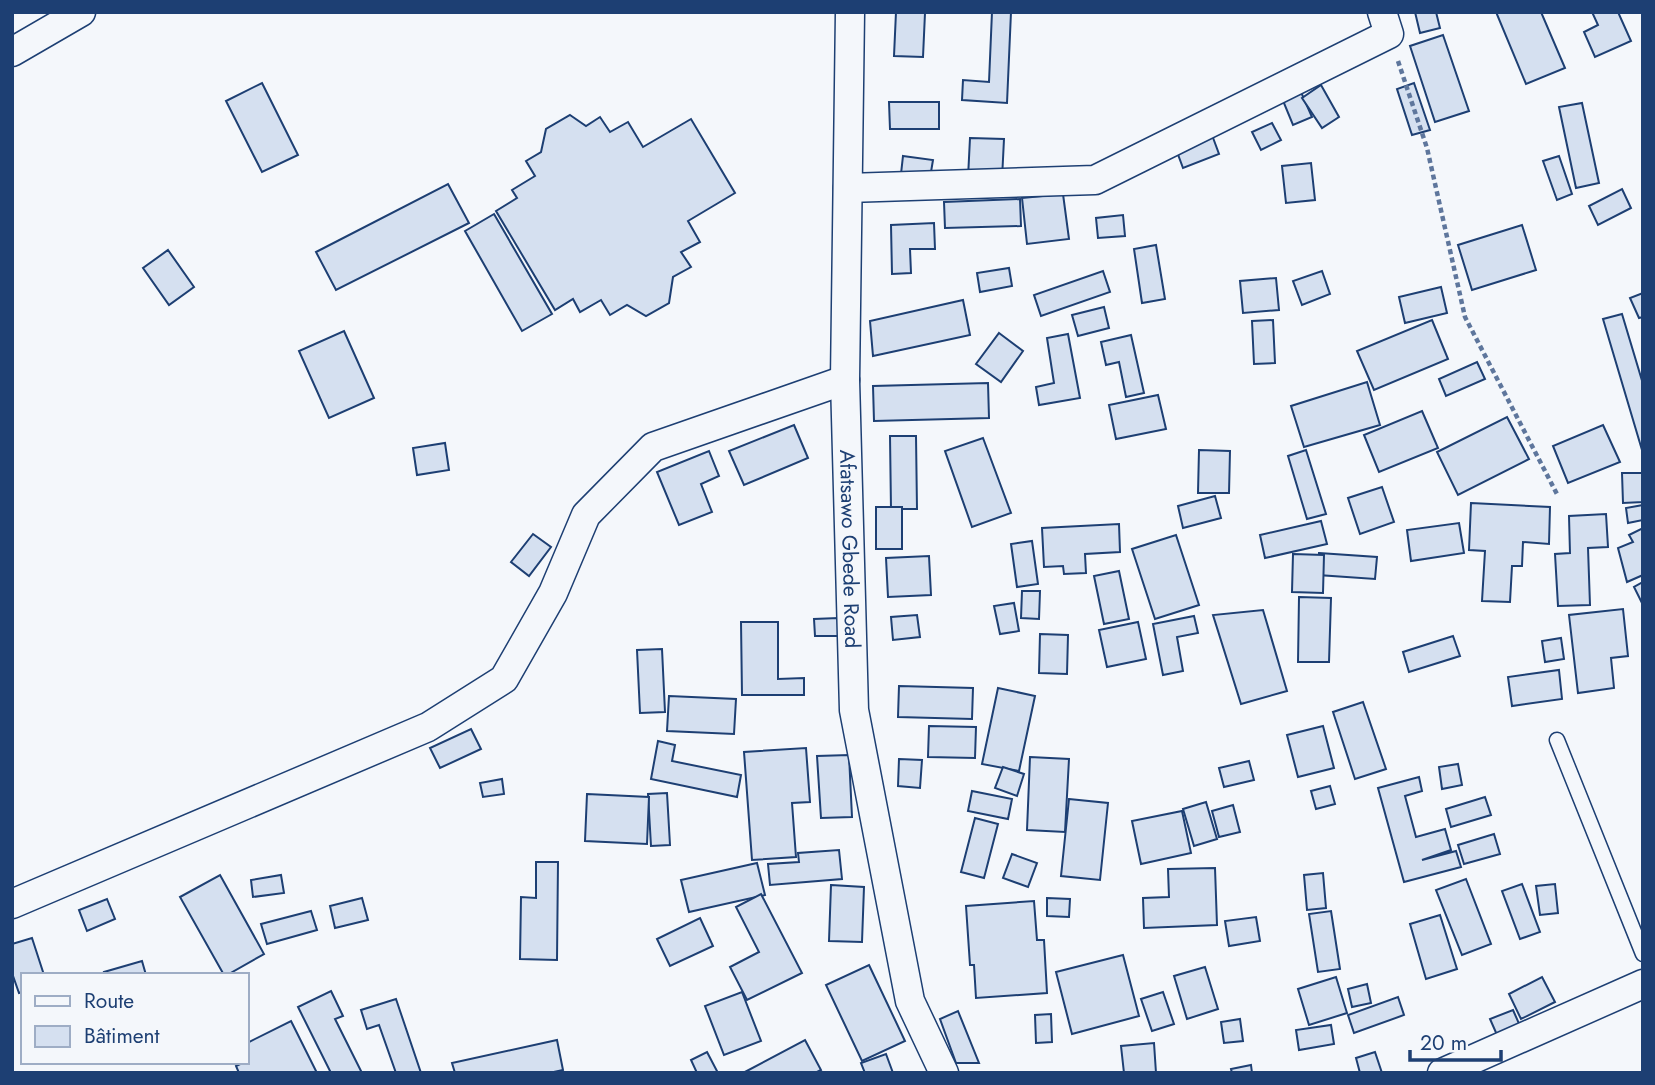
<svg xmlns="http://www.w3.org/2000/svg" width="1655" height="1085" viewBox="0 0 1655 1085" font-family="Jost,sans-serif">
<rect width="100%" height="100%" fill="#f4f7fb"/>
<!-- building -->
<g fill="#d5e0f0" stroke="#1d3f73" stroke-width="2">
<polygon points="896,12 925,13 923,57 894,56"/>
<polygon points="992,12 1011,12 1007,103 962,100 963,80 989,82"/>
<polygon points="1415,12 1436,12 1440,28 1420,33"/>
<polygon points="1496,12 1541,12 1565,68 1526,84"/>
<polygon points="1592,12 1618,12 1631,41 1595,57 1584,32 1598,25"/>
<polygon points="1443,35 1469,111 1435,122 1410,46"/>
<polygon points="262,83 298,155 262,172 226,101"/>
<polygon points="1297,83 1312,117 1293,125 1279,91"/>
<polygon points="1414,83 1430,130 1412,135 1397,89"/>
<polygon points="1321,85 1339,117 1322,128 1302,98"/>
<polygon points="889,102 939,102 939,129 890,129"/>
<polygon points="1582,103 1599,183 1576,188 1559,107"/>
<polygon points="570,115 586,126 600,117 610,132 628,122 643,147 691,119 735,193 688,221 700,242 681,252 691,267 673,277 669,303 646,316 627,305 610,315 601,300 580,312 573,299 555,310 496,211 517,198 512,190 535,176 526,161 541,152 546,129"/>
<polygon points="1272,123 1281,140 1261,150 1252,132"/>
<polygon points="1212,135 1219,154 1183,168 1176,149"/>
<polygon points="970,138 1004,139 1002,179 968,178"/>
<polygon points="903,156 933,160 930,178 901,174"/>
<polygon points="1559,156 1572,194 1557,200 1543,161"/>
<polygon points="1311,163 1315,200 1286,203 1282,166"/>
<polygon points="448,184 469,223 336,290 316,252"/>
<polygon points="1622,189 1631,208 1598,225 1589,206"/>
<polygon points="1063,194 1069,239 1027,244 1022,198"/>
<polygon points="1020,199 1021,226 945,228 944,202"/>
<polygon points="494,214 552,314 522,331 465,231"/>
<polygon points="1123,215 1125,236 1098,238 1096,218"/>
<polygon points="934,223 935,249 910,249 911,273 892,274 891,225"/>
<polygon points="1522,225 1536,270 1472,290 1458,245"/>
<polygon points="1156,245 1165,299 1142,303 1134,249"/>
<polygon points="168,250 194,287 169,305 143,268"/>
<polygon points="1009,268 1012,286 980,292 977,273"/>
<polygon points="1103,271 1110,292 1041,316 1034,295"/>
<polygon points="1322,271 1330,294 1302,305 1293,281"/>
<polygon points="1276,278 1279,310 1243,313 1240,281"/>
<polygon points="1441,287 1447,313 1405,323 1399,297"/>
<polygon points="1643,293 1643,317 1639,318 1630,298"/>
<polygon points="963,300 970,335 873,356 870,321"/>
<polygon points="1104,307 1109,328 1078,336 1072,315"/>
<polygon points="1622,314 1643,384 1642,450 1603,319"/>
<polygon points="1273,320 1275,363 1254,364 1252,321"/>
<polygon points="1432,320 1448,359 1374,390 1357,351"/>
<polygon points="344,331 374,398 329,418 299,351"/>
<polygon points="999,333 1023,351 1001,382 976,364"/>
<polygon points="1068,334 1080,398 1039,405 1036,387 1054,383 1047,338"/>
<polygon points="1131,335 1144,393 1126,397 1119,362 1106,365 1101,342"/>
<polygon points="1477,362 1485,379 1446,396 1439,379"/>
<polygon points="1367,382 1380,425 1304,447 1291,406"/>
<polygon points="988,383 989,418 874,421 873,386"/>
<polygon points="1158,395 1166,429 1116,439 1109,405"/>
<polygon points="1422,411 1438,448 1379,472 1364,435"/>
<polygon points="1507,417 1529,459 1458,495 1437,452"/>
<polygon points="794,425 808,458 744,485 729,451"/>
<polygon points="1603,425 1620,462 1568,483 1553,446"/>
<polygon points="890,436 916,436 917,509 891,509"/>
<polygon points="983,438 1011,513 972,527 945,451"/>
<polygon points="445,443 449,470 417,475 413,448"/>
<polygon points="1199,450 1230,451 1229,493 1198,493"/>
<polygon points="1306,450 1326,514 1307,519 1288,456"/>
<polygon points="709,451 719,476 701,484 712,512 679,525 657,472"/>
<polygon points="1622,473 1643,473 1643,502 1623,503"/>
<polygon points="1382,487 1394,522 1360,534 1348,498"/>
<polygon points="1215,496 1221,518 1183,528 1178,506"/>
<polygon points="1471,503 1550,507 1549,544 1523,542 1522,566 1512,566 1510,602 1482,601 1485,551 1469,550"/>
<polygon points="1643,505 1643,520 1628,523 1626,508"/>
<rect x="876" y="507" width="26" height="42"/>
<polygon points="1606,514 1608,547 1588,548 1590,605 1558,606 1555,554 1570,553 1569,516"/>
<polygon points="1321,521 1327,544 1265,558 1260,535"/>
<polygon points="1459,523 1464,553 1411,561 1407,530"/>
<polygon points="1119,524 1120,552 1085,554 1086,573 1064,574 1063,566 1044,567 1042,528"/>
<polygon points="1643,528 1643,575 1627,582 1618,548 1633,542 1629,535"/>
<polygon points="533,534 551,547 529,576 511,562"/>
<polygon points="1176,535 1199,605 1155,619 1132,549"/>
<polygon points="1032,541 1038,584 1017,587 1011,544"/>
<polygon points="1319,553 1377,557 1375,579 1318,575"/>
<polygon points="1293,554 1324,555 1323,593 1292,592"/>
<polygon points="929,556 931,595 888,597 886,558"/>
<polygon points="1119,571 1129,619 1104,624 1094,576"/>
<polygon points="1643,582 1643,605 1634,587"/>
<polygon points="1022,591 1040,591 1039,619 1021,618"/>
<polygon points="1299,597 1331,598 1329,662 1298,662"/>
<polygon points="1014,603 1019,631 1000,634 994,606"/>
<polygon points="1623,609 1628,656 1611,658 1614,688 1578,693 1569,615"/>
<polygon points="1263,610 1287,691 1241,704 1213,615"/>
<polygon points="917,615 920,637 893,640 891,617"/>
<polygon points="1194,616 1198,633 1177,637 1183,671 1163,675 1153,624"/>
<polygon points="838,618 839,636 815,636 814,619"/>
<polygon points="741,622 778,622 778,679 804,678 804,695 742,695"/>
<polygon points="1138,622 1146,659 1107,667 1099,630"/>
<polygon points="1040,634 1068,635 1067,674 1039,673"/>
<polygon points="1453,636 1460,656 1409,672 1403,652"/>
<polygon points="1561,638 1564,659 1545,662 1542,641"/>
<polygon points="662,649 665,712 640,713 637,650"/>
<polygon points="1559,670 1562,699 1512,706 1508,677"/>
<polygon points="899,686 973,688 972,719 898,717"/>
<polygon points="998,688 1035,696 1019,771 982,764"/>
<polygon points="669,696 736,699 734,734 667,731"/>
<polygon points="1363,702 1386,769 1355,779 1333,712"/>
<polygon points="929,726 976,727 975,758 928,757"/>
<polygon points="1323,726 1334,768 1298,777 1287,735"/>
<polygon points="471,729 481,749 440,768 430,748"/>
<polygon points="658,741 675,745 672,761 741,775 737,797 651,779"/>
<polygon points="806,748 810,802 792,803 796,857 752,860 744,752"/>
<polygon points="849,755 852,817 821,818 817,756"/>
<polygon points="1030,757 1069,759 1065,832 1027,830"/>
<polygon points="899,759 922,760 920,788 898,786"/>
<polygon points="1249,761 1254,780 1224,787 1219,768"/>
<polygon points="1458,764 1462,785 1442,789 1439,767"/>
<polygon points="1003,767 1024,774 1017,796 995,788"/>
<polygon points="1419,777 1422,791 1405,796 1416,837 1445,829 1451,850 1422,860 1456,851 1461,867 1404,882 1378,788"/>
<polygon points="502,779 504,794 483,797 480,783"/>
<polygon points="1330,786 1335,804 1316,809 1311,791"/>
<polygon points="972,791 1012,799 1008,819 968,811"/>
<polygon points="667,793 670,845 651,846 648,794"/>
<polygon points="587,794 649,797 647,844 585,841"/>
<polygon points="1485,797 1491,815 1451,827 1446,809"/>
<polygon points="1069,799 1108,803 1100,880 1061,876"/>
<polygon points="1206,802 1217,839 1194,846 1183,809"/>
<polygon points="1233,805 1240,832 1219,837 1212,811"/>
<polygon points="1182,811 1191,853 1141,864 1132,821"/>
<polygon points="975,818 998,824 984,878 961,872"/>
<polygon points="1494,834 1500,854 1464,864 1458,845"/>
<polygon points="839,850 842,879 770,885 768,864 799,862 798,853"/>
<polygon points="1012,854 1037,863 1028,887 1003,878"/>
<polygon points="536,862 558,862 557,960 520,959 521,897 536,898"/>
<polygon points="757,863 765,895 689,912 681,880"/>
<polygon points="1215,868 1217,925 1144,928 1143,898 1169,897 1168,869"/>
<polygon points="1323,873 1326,908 1307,910 1304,875"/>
<polygon points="220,875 264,954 227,975 224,975 180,897"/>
<polygon points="281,875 284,893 253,897 251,880"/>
<polygon points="1466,879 1491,944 1462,955 1436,890"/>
<polygon points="1522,884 1540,932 1520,939 1502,891"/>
<polygon points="1555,884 1558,913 1540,915 1536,886"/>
<polygon points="831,885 864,887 862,942 829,941"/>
<polygon points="761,894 802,973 747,1000 730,967 759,952 736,907"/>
<polygon points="362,898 368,920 335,928 330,906"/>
<polygon points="1047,898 1070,899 1069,917 1047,916"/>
<polygon points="107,899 115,919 87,931 79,910"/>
<polygon points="1034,901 1037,940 1044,940 1047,993 976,998 974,965 970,965 966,906"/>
<polygon points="311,911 317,930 267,944 261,924"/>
<polygon points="1331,911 1340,969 1318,972 1309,914"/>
<polygon points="1440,915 1457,969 1426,979 1410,924"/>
<polygon points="1256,917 1260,941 1229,946 1225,921"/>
<polygon points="700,918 713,946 670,966 657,939"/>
<polygon points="32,938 44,975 23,975 23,992 19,993 12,973 12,944"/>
<polygon points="1123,955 1139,1016 1072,1034 1056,972"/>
<polygon points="142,961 146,975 105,975 104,972"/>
<polygon points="869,965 905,1041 862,1061 826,985"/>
<polygon points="1205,967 1218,1009 1187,1019 1174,976"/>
<polygon points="1336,977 1347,1013 1309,1025 1298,989"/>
<polygon points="1542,977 1555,1002 1521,1019 1509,994"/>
<polygon points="1367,984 1371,1003 1352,1007 1348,989"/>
<polygon points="331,991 343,1016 335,1019 362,1073 331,1073 298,1007"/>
<polygon points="742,992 761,1041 724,1055 705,1006"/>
<polygon points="1163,992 1174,1024 1152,1031 1141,999"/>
<polygon points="1398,997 1404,1015 1354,1033 1348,1015"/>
<polygon points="396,999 421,1073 396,1073 379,1025 367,1029 361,1010"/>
<polygon points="1513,1010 1524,1035 1501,1044 1490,1019"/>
<polygon points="958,1011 979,1063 956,1063 940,1019"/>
<polygon points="1051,1014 1052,1042 1036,1043 1035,1015"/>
<polygon points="1240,1019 1243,1041 1224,1043 1221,1022"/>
<polygon points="291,1021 317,1073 239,1073 236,1066 249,1060 247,1043"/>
<polygon points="1331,1025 1334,1044 1299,1050 1296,1030"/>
<polygon points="557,1040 563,1070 549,1073 455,1073 452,1063"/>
<polygon points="805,1040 821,1070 815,1073 743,1073"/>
<polygon points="1154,1043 1156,1073 1124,1073 1121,1046"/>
<polygon points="707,1052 718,1073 697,1073 691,1060"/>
<polygon points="1375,1052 1382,1073 1360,1073 1356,1058"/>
<polygon points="886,1054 893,1073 865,1073 861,1063"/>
<polygon points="1251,1065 1252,1073 1232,1073 1231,1069"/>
</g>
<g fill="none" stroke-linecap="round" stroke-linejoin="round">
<defs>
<polyline id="service" points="1557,740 1643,954"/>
<g id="minor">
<path id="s1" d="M850,12L845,380L854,710L910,1001L944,1073"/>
<polyline points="12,52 81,12"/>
<polyline points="848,188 1095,180 1389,34 1382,12"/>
<polyline points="12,904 428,727 504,679 553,593 586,515 653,447 845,380"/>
<polyline points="1442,1073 1643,984"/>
</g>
</defs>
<!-- service casing -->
<use href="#service" stroke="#1d3f73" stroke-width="17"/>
<!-- minor casing -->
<use href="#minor" stroke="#1d3f73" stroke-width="31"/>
<!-- path -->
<polyline stroke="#5e769c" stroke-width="4.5" stroke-dasharray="5 3.5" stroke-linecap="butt" points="1398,61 1427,148 1465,317 1558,496"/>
<!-- service -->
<use href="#service" stroke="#f4f7fb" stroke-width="14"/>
<!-- minor -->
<use href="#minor" stroke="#f4f7fb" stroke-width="28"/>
</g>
<g text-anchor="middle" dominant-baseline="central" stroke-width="5" stroke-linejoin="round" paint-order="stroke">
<!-- street labels -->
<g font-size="21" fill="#1d3f73" stroke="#f4f7fb">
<text stroke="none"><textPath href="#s1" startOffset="537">Afatsawo Gbede Road</textPath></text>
</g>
</g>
<!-- border -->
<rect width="1655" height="1085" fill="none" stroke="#1d3f73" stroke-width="28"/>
<!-- legend -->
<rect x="21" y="973" width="228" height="91" fill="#f4f7fb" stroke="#9eadc5" stroke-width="2"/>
<rect x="35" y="996" width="35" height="10" fill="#f4f7fb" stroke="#9eadc5" stroke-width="2"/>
<text x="84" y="1008" font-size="21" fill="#1d3f73">Route</text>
<rect x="35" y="1026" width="35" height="21" fill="#d5e0f0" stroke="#9eadc5" stroke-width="2"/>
<text x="84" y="1043" font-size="21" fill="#1d3f73">Bâtiment</text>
<!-- scale -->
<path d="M1410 1050v10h91v-10" fill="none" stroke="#1d3f73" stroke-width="3.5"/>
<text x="1420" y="1050" font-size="21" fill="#1d3f73" stroke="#f4f7fb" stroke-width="5" paint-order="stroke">20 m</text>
</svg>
